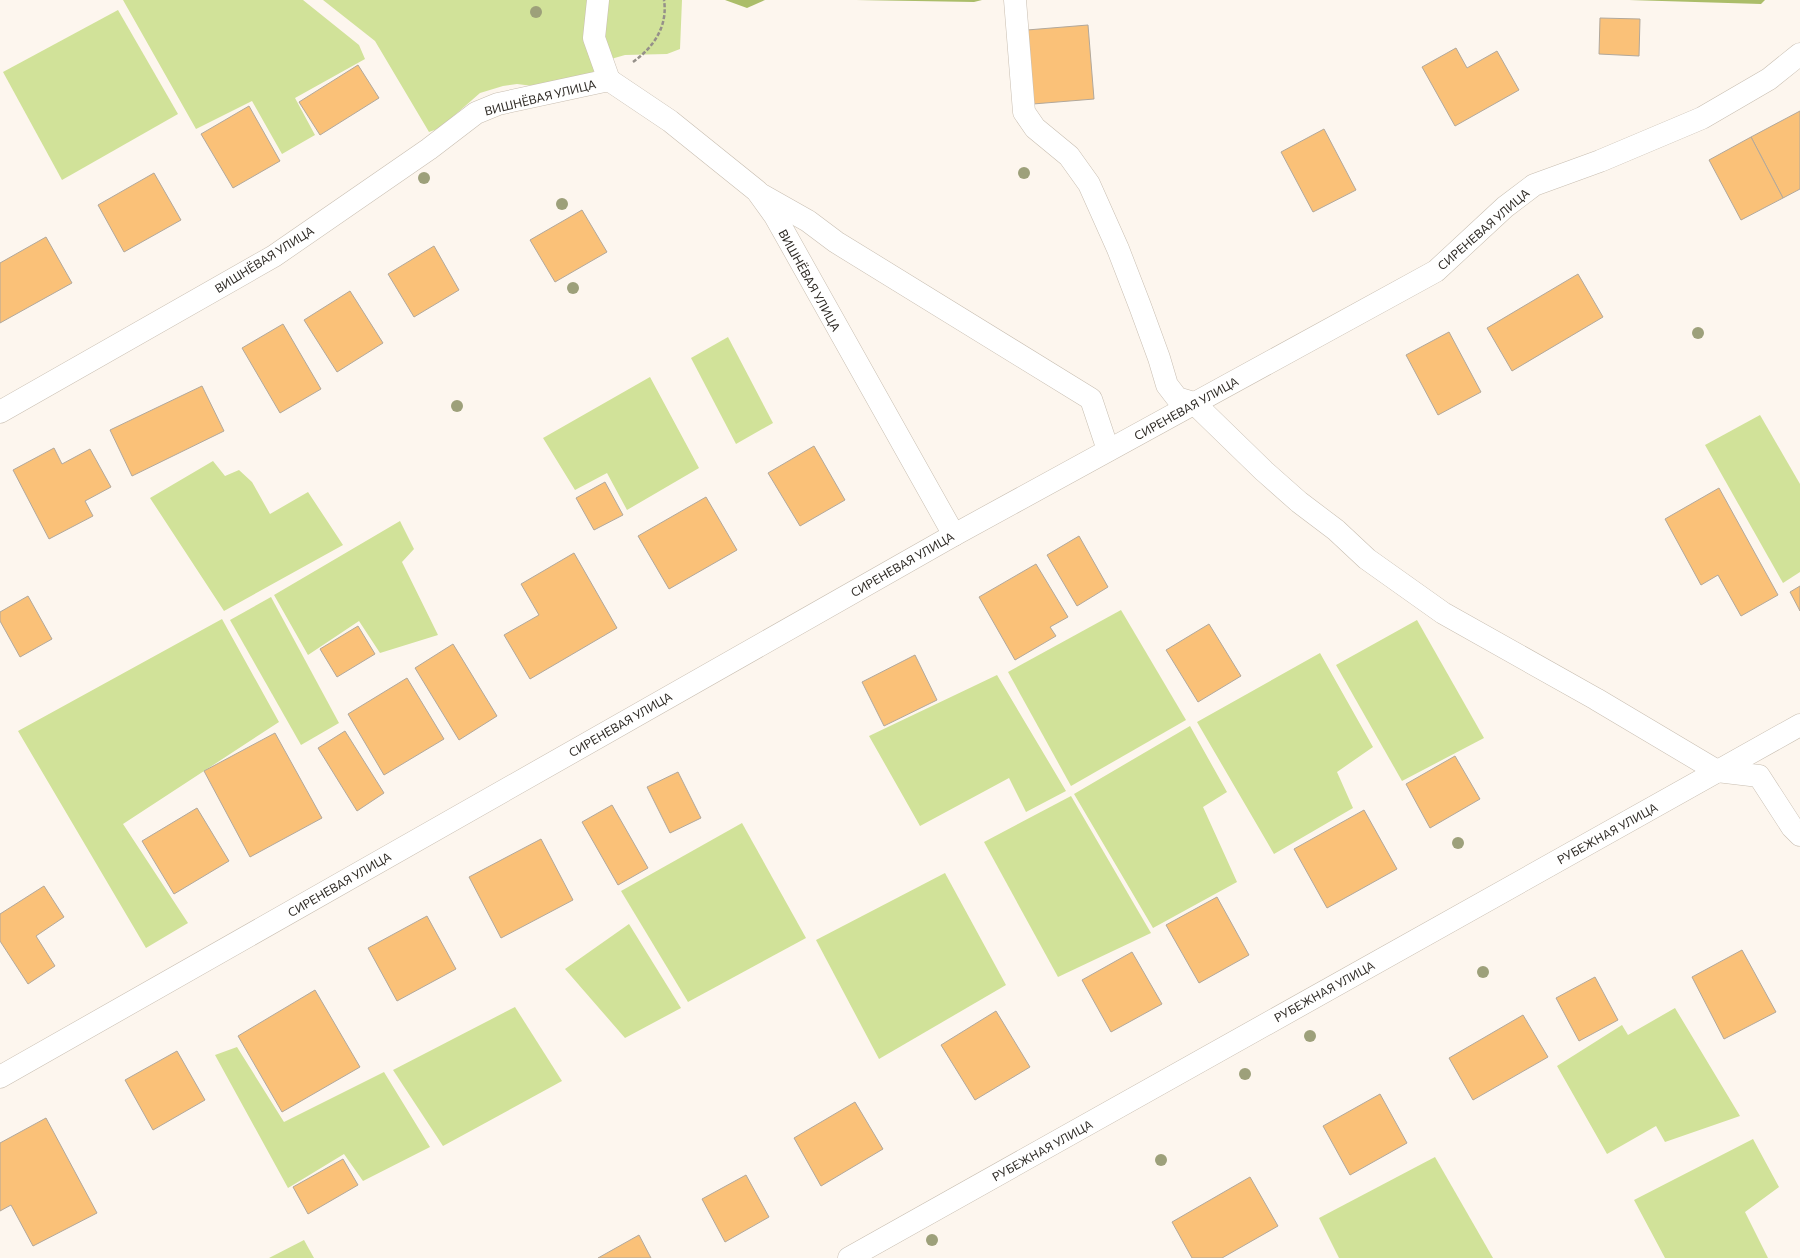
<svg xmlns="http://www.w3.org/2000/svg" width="1800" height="1258" viewBox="0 0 1800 1258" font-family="Commissioner,sans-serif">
<rect width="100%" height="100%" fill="#fdf6ee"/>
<!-- green -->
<g fill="#d1e299">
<polygon points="123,0 303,0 359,45 365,59 295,98 315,135 282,154 252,101 196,129"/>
<polygon points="323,0 682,0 680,49 667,54 625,55 611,59 586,77 541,87 517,84 503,86 480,93 440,128 429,132 375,41"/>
<polygon points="118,10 178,114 62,180 3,72"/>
<polygon points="728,337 773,423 736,444 691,358"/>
<polygon points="650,377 699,468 627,510 607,473 575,490 543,438"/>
<polygon points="1760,415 1800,484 1800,572 1783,583 1705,445"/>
<polygon points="213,461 225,476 239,470 252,482 270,514 308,492 343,545 224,611 150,498"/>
<polygon points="400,521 414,549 402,562 438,635 380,653 359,621 308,655 274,595"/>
<polygon points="271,597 339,723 301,745 230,620"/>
<polygon points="1121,610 1186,720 1071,786 1008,672"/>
<polygon points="222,619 279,722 123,824 188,923 146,948 18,731"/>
<polygon points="1417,620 1484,738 1402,781 1336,665"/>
<polygon points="1320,653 1373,747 1337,772 1353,808 1274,854 1197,722"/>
<polygon points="997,675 1066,791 1026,812 1009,778 920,826 869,736"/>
<polygon points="1190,726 1227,792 1203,807 1237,882 1153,928 1074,794"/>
<polygon points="1071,796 1151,933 1058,977 984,842"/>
<polygon points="742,823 806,938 688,1002 621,891"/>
<polygon points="945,873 1006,985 879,1059 816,940"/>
<polygon points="629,924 681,1008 625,1038 565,969"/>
<polygon points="515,1007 562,1081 443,1146 393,1070"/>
<polygon points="1675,1008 1740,1116 1665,1142 1656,1126 1607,1154 1557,1066 1622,1025 1628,1035"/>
<polygon points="237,1047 284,1122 384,1072 430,1147 363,1181 344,1154 288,1188 215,1055"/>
<polygon points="1753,1139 1779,1187 1745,1212 1768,1258 1665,1258 1634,1200"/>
<polygon points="1435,1157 1493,1258 1339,1258 1319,1218"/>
<polygon points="304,1240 314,1258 269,1258"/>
</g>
<!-- forest -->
<g fill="#abbd69">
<polygon points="725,0 765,0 747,8"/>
<polygon points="856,0 982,0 974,2"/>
<polygon points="1629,0 1765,0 1761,4"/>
</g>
<!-- building -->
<g fill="#fac178" stroke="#b2a89b">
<polygon points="1600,18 1640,19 1639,56 1599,54"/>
<polygon points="1088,25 1094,99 1033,104 1027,30"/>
<polygon points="1456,48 1467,68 1497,51 1519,90 1455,126 1422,67"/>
<polygon points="358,65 379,98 320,135 299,102"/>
<polygon points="249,106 280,161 233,188 201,134"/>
<polygon points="1800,111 1800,189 1783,198 1751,137"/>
<polygon points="1324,129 1356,190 1313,212 1281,152"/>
<polygon points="1751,137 1783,198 1741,220 1709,160"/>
<polygon points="154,173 181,220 124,252 98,205"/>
<polygon points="582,210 607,252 555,282 530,240"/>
<polygon points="46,237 72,283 0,323 0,263"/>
<polygon points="434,246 459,290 414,317 388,274"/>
<polygon points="1578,274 1603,317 1512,371 1487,328"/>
<polygon points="350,291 383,343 337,372 304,320"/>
<polygon points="283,324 321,389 280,413 242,348"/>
<polygon points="1449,332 1481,392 1438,415 1406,355"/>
<polygon points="202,386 224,431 132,476 110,430"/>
<polygon points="814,446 845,500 800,526 768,473"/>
<polygon points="54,448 62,464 90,449 111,487 85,501 93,516 49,539 13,470"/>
<polygon points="605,482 623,515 594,530 576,498"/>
<polygon points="1719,488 1778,595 1741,616 1718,575 1701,585 1665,519"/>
<polygon points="706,497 737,550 669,589 638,536"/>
<polygon points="1079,536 1108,587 1077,606 1047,555"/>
<polygon points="574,553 617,628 530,679 504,635 539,615 521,584"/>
<polygon points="1036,564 1068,617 1050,627 1056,636 1015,660 979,597"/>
<polygon points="1800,586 1800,611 1790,592"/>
<polygon points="28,596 52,639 20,657 0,621 0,612"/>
<polygon points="1209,624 1241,676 1198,702 1166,650"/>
<polygon points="358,626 375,654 337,677 320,649"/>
<polygon points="453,644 497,716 459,740 415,668"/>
<polygon points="915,655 937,700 884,726 862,682"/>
<polygon points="407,678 444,739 384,775 348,714"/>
<polygon points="345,731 384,793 357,811 318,748"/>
<polygon points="275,733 322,818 250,857 204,771"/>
<polygon points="1455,756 1480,799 1430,828 1406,784"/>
<polygon points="678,772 701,818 670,833 647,787"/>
<polygon points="612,805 648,868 618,885 582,822"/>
<polygon points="197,808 229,861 174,894 142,841"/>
<polygon points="1364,810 1397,869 1327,908 1294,849"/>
<polygon points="541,839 573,900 501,938 469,877"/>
<polygon points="44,886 64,917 36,936 55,966 28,984 0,941 0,914"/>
<polygon points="1217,897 1249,955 1199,983 1166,925"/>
<polygon points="427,916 456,969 397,1001 368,948"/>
<polygon points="1742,950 1776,1012 1724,1039 1692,977"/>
<polygon points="1132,952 1162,1004 1111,1032 1082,980"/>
<polygon points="1595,977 1618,1020 1579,1041 1556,998"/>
<polygon points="315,990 360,1067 282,1112 238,1036"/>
<polygon points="996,1011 1030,1067 975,1100 941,1045"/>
<polygon points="1523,1015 1548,1057 1473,1100 1449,1058"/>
<polygon points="177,1051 205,1100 153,1130 125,1080"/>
<polygon points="1380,1094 1407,1143 1350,1175 1323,1126"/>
<polygon points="855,1102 883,1149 821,1186 794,1138"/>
<polygon points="46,1118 97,1213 33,1246 11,1205 0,1211 0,1143"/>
<polygon points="343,1159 358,1185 308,1214 293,1187"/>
<polygon points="746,1175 769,1217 725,1242 702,1199"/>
<polygon points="1250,1177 1278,1226 1222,1258 1192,1258 1172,1222"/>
<polygon points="639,1235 651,1258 598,1258"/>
</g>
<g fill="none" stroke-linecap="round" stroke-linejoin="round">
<defs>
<g id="minor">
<polyline points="598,0 594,38 609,80"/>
<polyline points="1015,0 1024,112 1035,128 1069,156 1089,184 1118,249 1140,306 1159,358 1167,385 1177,398 1194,403 1264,471 1299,502 1336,530 1367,559 1443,613 1596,699 1717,771 1759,776 1792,827 1800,835"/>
<polyline points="762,195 808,221 836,242 1091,399 1108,450"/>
<polyline points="0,412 274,256 429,149 476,113 498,104 609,80 670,121 757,191 775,216 954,535"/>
<polyline points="0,1077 954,535 1436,271 1505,207 1534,185 1600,161 1702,118 1769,79 1800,54"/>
<polyline points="849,1258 1800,725"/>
</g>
</defs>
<!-- minor casing -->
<use href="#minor" stroke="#c8beb1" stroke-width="23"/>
<!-- path -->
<path stroke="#959089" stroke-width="2.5" stroke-dasharray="4 2" stroke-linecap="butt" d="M633,62C654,47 668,26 664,0"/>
<!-- minor -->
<use href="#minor" stroke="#fff" stroke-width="22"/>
</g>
<!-- trees -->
<g fill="#9da07a">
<circle cx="536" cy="12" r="6"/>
<circle cx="1024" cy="173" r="6"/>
<circle cx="424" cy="178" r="6"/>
<circle cx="562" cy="204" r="6"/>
<circle cx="573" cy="288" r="6"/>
<circle cx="1698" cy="333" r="6"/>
<circle cx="457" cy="406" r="6"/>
<circle cx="1458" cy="843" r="6"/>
<circle cx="1483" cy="972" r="6"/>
<circle cx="1310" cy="1036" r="6"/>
<circle cx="1245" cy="1074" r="6"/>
<circle cx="1161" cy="1160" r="6"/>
<circle cx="932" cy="1240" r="6"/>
</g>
<g text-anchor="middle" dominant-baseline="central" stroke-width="4" stroke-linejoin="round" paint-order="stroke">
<!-- street labels -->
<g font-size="12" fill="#2f2b26" stroke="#fff">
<text transform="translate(540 97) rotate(-14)">ВИШНЁВАЯ УЛИЦА</text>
<text transform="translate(1483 229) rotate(-41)">СИРЕНЕВАЯ УЛИЦА</text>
<text transform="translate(264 259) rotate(-32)">ВИШНЁВАЯ УЛИЦА</text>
<text transform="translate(810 280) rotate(61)">ВИШНЁВАЯ УЛИЦА</text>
<text transform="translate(1186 408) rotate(-29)">СИРЕНЕВАЯ УЛИЦА</text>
<text transform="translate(902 564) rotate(-30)">СИРЕНЕВАЯ УЛИЦА</text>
<text transform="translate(620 724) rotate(-30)">СИРЕНЕВАЯ УЛИЦА</text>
<text transform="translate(1607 833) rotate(-29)">РУБЕЖНАЯ УЛИЦА</text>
<text transform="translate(339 884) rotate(-30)">СИРЕНЕВАЯ УЛИЦА</text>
<text transform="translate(1324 991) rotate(-29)">РУБЕЖНАЯ УЛИЦА</text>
<text transform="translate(1042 1150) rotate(-29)">РУБЕЖНАЯ УЛИЦА</text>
</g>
</g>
</svg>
